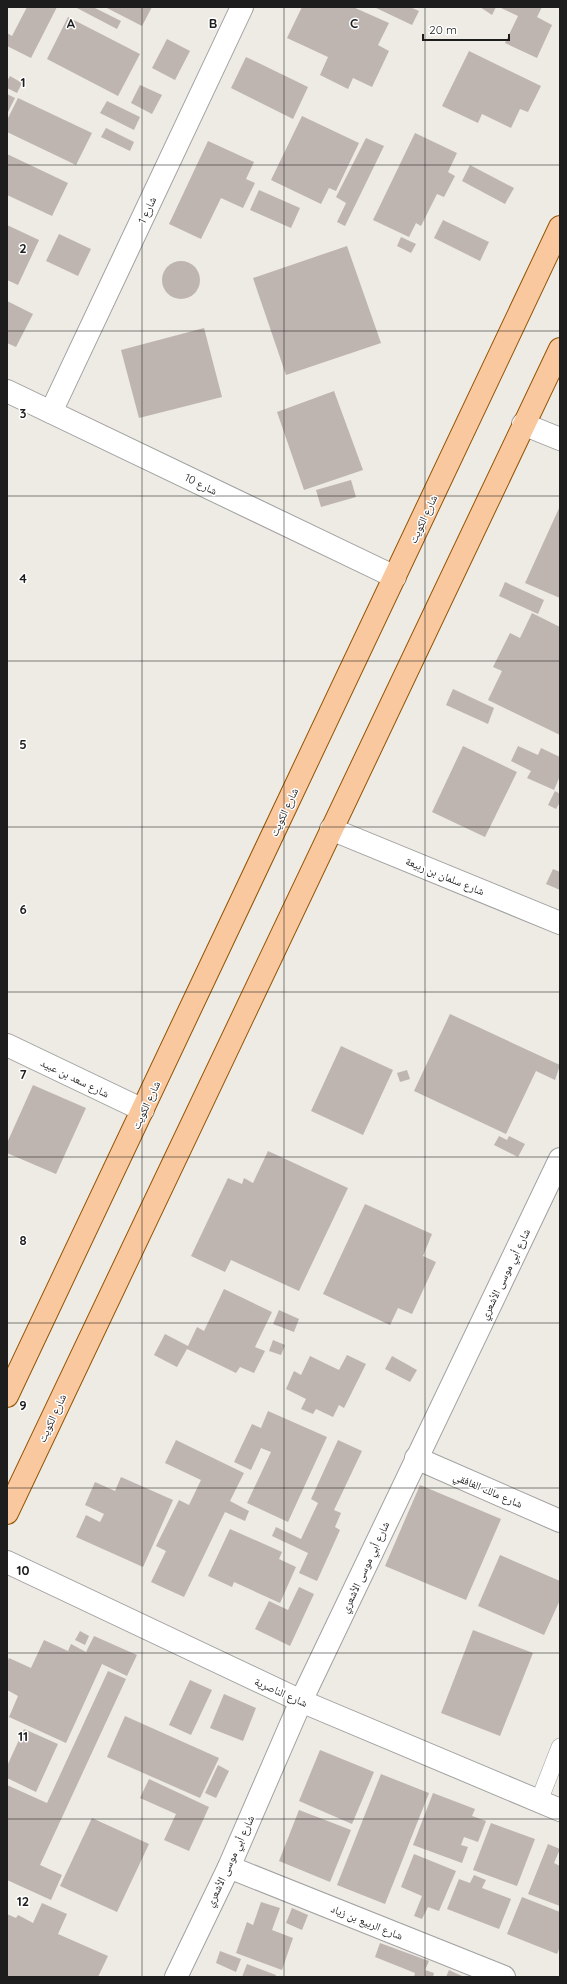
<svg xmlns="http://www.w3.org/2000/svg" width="567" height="1984" viewBox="0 0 567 1984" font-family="Quicksand,'Noto Naskh Arabic',sans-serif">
<rect width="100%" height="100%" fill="#eeeae4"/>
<!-- building -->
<g fill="#bfb5b0">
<polygon points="27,7 57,7 31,58 7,46 7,33 12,36"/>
<polygon points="75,7 93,7 121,21 117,29"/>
<polygon points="105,7 152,7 142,26"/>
<polygon points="302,7 353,7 389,23 378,45 389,51 372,87 353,78 348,89 320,75 328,57 287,38"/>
<polygon points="374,7 410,7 419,11 412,25"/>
<polygon points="480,7 496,7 492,15"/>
<polygon points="499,7 542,7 537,17 552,25 537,58 505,43 518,16"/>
<polygon points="68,17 140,54 118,96 47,59"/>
<polygon points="167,39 190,51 175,80 152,68"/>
<polygon points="469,51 541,86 528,112 520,109 511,128 482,114 478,123 442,106"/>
<polygon points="246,57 308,87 293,119 231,88"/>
<polygon points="10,76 22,83 17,93 7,88 7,81"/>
<polygon points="140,85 162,95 152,114 131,103"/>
<polygon points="7,94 15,98 7,114"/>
<polygon points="18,98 92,133 76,165 7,132 7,120"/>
<polygon points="107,101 140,117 134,130 100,113"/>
<polygon points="302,116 359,143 336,191 329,188 321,204 271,180"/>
<polygon points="106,128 134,142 130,151 101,137"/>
<polygon points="415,133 457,153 448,172 455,176 444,197 437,194 421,226 416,223 409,237 373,220"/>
<polygon points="366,138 384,146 345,226 337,222 346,203 336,197"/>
<polygon points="208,141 254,162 246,179 255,183 243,208 221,198 201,239 169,224"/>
<polygon points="7,154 68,183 52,216 7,195"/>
<polygon points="470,165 514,188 505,204 462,181"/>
<polygon points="259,190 300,208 291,228 250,210"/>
<polygon points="443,220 489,242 480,261 434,238"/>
<polygon points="7,225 39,240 18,285 7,280"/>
<polygon points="59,234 91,249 78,276 46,261"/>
<polygon points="401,237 416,244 411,253 397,246"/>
<polygon points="347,246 381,343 286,375 253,278"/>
<circle cx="181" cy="280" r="19"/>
<polygon points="7,301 33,314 16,347 7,343"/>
<polygon points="204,328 222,397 139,418 121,350"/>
<polygon points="334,391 363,470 304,490 277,412"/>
<polygon points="351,480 356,497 321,507 316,490"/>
<polygon points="560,506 560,598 525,583"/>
<polygon points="505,582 544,600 538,614 499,596"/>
<polygon points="532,613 560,627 560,735 488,700 502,671 493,667 510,633 520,638"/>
<polygon points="453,689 494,708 488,724 446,705"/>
<polygon points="463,746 517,772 485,837 432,812"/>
<polygon points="518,746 538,755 541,748 560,757 560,776 554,790 527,778 531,771 511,761"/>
<polygon points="555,791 560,794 560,802 556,809 548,805"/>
<polygon points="553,869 560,872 560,890 546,884"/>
<polygon points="450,1014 560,1065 555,1080 536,1071 506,1134 414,1091"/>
<polygon points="341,1046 393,1070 363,1135 311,1111"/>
<polygon points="407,1070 410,1079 400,1082 397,1073"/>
<polygon points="33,1085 86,1108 56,1174 7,1153 7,1143"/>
<polygon points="499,1136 507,1140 509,1136 525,1144 518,1157 494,1145"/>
<polygon points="268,1151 348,1188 299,1291 231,1260 225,1272 191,1256 228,1178 242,1184 244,1178 253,1183"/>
<polygon points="365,1204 432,1234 423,1256 436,1262 412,1314 398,1308 390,1325 323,1294"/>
<polygon points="224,1289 272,1312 255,1347 265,1351 254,1373 240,1367 236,1373 187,1349 177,1367 154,1355 165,1334 188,1346 197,1327 204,1331"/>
<polygon points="279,1310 299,1319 294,1332 273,1324"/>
<polygon points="273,1340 285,1345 281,1355 269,1351"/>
<polygon points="347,1355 366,1364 344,1408 339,1405 333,1417 316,1409 313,1414 301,1409 306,1399 286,1389 294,1371 301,1375 310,1356 339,1370"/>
<polygon points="392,1356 417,1370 410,1382 385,1369"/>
<polygon points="268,1411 327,1437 288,1522 247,1503 271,1452 261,1448 251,1470 234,1462 252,1424 261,1428"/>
<polygon points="176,1440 244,1473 230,1501 249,1511 245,1521 225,1512 184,1597 151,1582 166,1551 156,1546 179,1500 189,1505 201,1480 165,1463"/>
<polygon points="338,1440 362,1451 334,1510 341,1513 335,1527 340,1530 317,1581 299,1573 308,1553 272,1536 276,1527 301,1539 318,1503 311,1499"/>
<polygon points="121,1477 173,1500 143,1567 76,1537 86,1515 100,1522 104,1514 85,1505 95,1482 115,1491"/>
<polygon points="420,1485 501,1519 466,1600 385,1566"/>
<polygon points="230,1529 282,1552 279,1559 296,1567 280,1603 234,1582 232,1587 208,1576"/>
<polygon points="500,1555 560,1581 560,1600 544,1635 478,1606"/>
<polygon points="299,1587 314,1594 290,1646 255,1629 269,1601 288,1610"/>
<polygon points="473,1630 533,1653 500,1736 441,1713"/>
<polygon points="80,1631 89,1636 85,1645 75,1640"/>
<polygon points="94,1636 137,1655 127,1676 102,1664 66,1743 9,1717 18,1696 7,1690 7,1662 9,1658 31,1668 44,1640 68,1651 71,1644 86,1652"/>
<polygon points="108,1671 126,1679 40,1865 62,1875 51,1900 7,1880 7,1785 47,1803"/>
<polygon points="190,1680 212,1690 191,1735 169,1725"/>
<polygon points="224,1694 256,1708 243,1741 210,1728"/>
<polygon points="125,1716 219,1758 200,1798 107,1757"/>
<polygon points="24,1729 58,1744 36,1792 7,1778 7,1766"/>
<polygon points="320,1750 374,1772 352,1824 299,1801"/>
<polygon points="218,1765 229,1771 216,1798 205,1793"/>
<polygon points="381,1774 429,1793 385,1904 337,1885"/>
<polygon points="149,1779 209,1807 189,1851 164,1840 176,1814 140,1798"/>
<polygon points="433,1793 475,1809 472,1816 486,1821 478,1842 464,1837 461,1845 468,1847 462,1863 413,1845"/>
<polygon points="299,1810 351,1830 330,1882 279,1861"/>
<polygon points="92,1818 149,1844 117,1912 60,1886"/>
<polygon points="491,1823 535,1839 517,1886 473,1870"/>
<polygon points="548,1844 560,1849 554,1863 560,1866 560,1906 528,1894"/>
<polygon points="414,1854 456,1871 439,1911 428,1907 422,1919 414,1916 422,1896 401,1887"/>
<polygon points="474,1875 486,1880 482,1888 511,1899 499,1929 447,1909 459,1879 470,1883"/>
<polygon points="522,1897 560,1912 560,1947 557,1954 507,1934"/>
<polygon points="261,1902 280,1908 272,1930 293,1938 282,1970 236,1953 247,1922 253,1925"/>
<polygon points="42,1903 67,1914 58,1934 108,1956 98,1977 7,1977 7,1914 16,1918 18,1915 33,1923"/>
<polygon points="292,1908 308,1915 302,1930 286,1923"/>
<polygon points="380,1943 429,1961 425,1970 434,1973 433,1977 414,1977 415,1973 375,1957"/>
<polygon points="220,1951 241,1959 236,1972 216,1963"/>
<polygon points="247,1964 276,1975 275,1977 242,1977"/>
<polygon points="449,1970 464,1977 446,1977"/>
</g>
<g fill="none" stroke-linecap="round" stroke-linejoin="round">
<defs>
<polyline id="lane" points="539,1801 560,1747"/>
<g id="street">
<polyline points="7,391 395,577"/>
<polyline points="51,412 242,7"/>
<polyline points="523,424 560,439"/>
<polyline points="331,829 560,923"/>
<polyline points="7,1045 143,1110"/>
<polyline points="416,1458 560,1521"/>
<polyline points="7,1562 301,1701 560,1810"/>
<polyline points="229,1867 504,1977"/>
<polyline points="176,1977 229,1867 301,1701 560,1159"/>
</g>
<g id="primary">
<polyline points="7,1396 560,227"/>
<polyline points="7,1513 560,349"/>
</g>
</defs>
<!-- lane casing -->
<use href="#lane" stroke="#a1a1a1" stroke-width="18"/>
<!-- street casing -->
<use href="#street" stroke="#a1a1a1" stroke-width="24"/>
<!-- primary casing -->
<use href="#primary" stroke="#935404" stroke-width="24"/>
<!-- lane -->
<use href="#lane" stroke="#fff" stroke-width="17"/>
<!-- street -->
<use href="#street" stroke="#fff" stroke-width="22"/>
<!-- primary -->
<use href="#primary" stroke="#f9c89e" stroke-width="22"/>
</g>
<!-- grid -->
<path fill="none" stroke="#1d1d1d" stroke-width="1" stroke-opacity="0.55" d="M142,7V1977M284,7V1977M425,7V1977M7,165H560M7,331H560M7,496H560M7,661H560M7,827H560M7,992H560M7,1157H560M7,1323H560M7,1488H560M7,1653H560M7,1819H560"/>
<g text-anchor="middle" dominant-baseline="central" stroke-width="3" stroke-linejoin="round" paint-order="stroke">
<!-- street labels -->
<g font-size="11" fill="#1d1d1d" stroke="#fff">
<text transform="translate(147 210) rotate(-65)">شارع 1</text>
<text transform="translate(201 484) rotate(26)">شارع 10</text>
<text transform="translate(423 519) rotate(-65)">شارع الكويت</text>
<text transform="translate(284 812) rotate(-65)">شارع الكويت</text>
<text transform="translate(445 876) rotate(22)">شارع سلمان بن ربيعة</text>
<text transform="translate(75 1078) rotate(26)">شارع سعد بن عبيد</text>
<text transform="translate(146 1105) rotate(-65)">شارع الكويت</text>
<text transform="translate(505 1274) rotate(-64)">شارع أبي موسى الأشعري</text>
<text transform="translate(52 1418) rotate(-65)">شارع الكويت</text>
<text transform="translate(488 1490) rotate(23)">شارع مالك الغافقي</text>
<text transform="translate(365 1567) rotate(-65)">شارع أبي موسى الأشعري</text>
<text transform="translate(281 1692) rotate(24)">شارع الناصرية</text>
<text transform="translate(230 1861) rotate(-65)">شارع أبي موسى الأشعري</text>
<text transform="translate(367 1922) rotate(22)">شارع الربيع بن زياد</text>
</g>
</g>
<g font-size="13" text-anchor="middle" font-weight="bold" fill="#1d1d1d" stroke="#fff" stroke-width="3" stroke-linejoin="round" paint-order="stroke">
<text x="71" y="28">A</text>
<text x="213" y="28">B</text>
<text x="354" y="28">C</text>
<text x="23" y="87">1</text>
<text x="23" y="253">2</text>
<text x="23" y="418">3</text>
<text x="23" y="583">4</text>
<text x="23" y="749">5</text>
<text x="23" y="914">6</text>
<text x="23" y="1079">7</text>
<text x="23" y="1245">8</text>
<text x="23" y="1410">9</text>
<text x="23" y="1575">10</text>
<text x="23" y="1741">11</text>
<text x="23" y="1906">12</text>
</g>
<!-- border -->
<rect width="567" height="1984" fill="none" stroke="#1d1d1d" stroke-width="16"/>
<!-- scale -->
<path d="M423 34v6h86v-6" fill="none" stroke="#1d1d1d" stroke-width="2"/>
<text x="429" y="34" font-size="12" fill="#1d1d1d" stroke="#ffffff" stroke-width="3" paint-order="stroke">20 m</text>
</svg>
